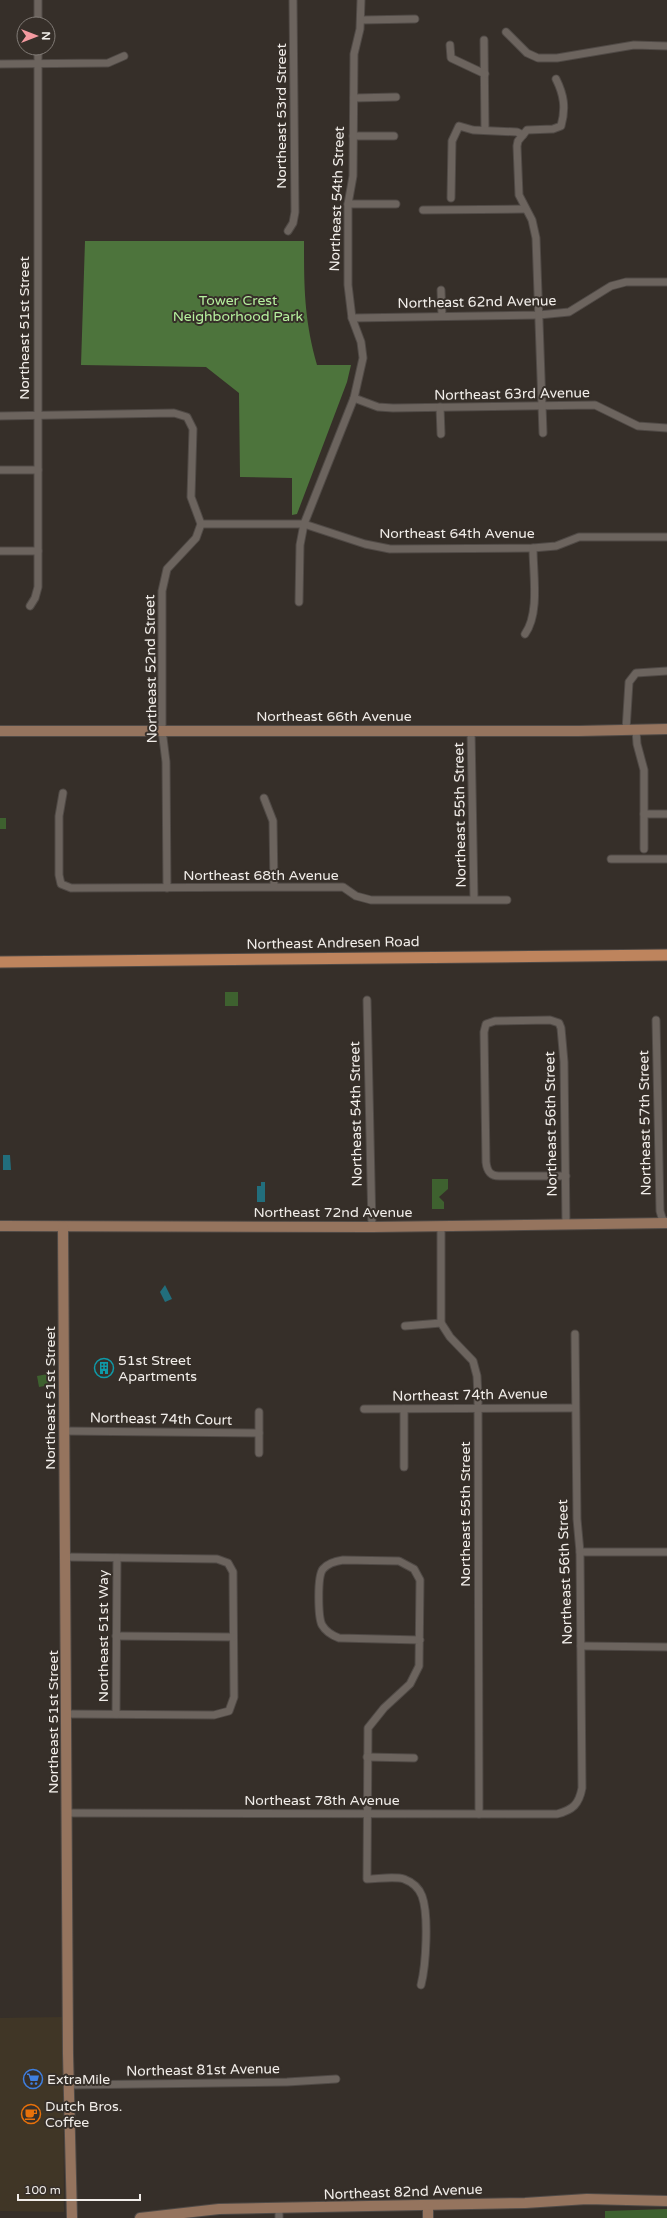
<svg xmlns="http://www.w3.org/2000/svg" width="667" height="2218" viewBox="0 0 667 2218" font-family="'Varela Round',sans-serif">
<rect width="100%" height="100%" fill="#362f29"/>
<!-- commercial -->
<polygon fill="#403626" points="63,2017 64,2212 0,2211 0,2018"/>
<!-- green -->
<g fill="#3e612f">
<rect x="0" y="818" width="6" height="11"/>
<rect x="225" y="992" width="13" height="14"/>
<polygon points="432,1179 448,1179 448,1189 439,1197 444,1202 444,1209 432,1209"/>
<polygon points="53,1373 55,1384 39,1387 37,1376"/>
<polygon points="667,2209 667,2218 605,2218 605,2211"/>
</g>
<!-- forest -->
<path fill="#4d743c" d="M85,241H304C304,287 304,319 317,365H351L347,382L297,514L292,515V478L240,477L239,393L206,367L81,365Z"/>
<!-- water -->
<g fill="#226e7c">
<polygon points="3,1155 10,1155 11,1170 3,1170"/>
<polygon points="261,1182 265,1182 265,1202 257,1202 257,1186 261,1186"/>
<polygon points="165,1285 172,1299 165,1302 160,1292"/>
</g>
<g fill="none" stroke-linecap="round" stroke-linejoin="round">
<defs>
<g id="street">
<polyline points="38,0 38,24"/>
<polyline points="361,20 415,19"/>
<polyline points="506,32 527,53 538,58 557,58 634,45 667,46"/>
<polyline points="484,40 485,130"/>
<polyline points="450,45 451,58 485,74"/>
<polyline points="0,64 108,63 124,56"/>
<polyline points="354,98 396,97"/>
<polyline points="353,136 394,136"/>
<polyline points="451,198 452,141 459,126 473,130 517,132 523,135"/>
<polyline points="348,204 396,204"/>
<polyline points="423,210 525,209"/>
<polyline points="288,231 293,223 295,212 293,0"/>
<polyline points="441,290 442,316"/>
<polyline points="352,318 539,315 569,312 611,286 626,282 667,282"/>
<polyline points="354,398 378,407 393,408 595,405 638,426 667,428"/>
<polyline points="440,407 441,434"/>
<polyline points="0,416 174,413 187,417 193,429 191,497 201,524 196,538 167,569 162,591 162,730 166,762 167,888"/>
<path d="M543,433L536,238L532,220L519,195L517,146L518,141L527,130L553,129L561,126C566,108 564,95 556,79"/>
<polyline points="0,470 38,470"/>
<polyline points="201,524 304,524 365,544 390,549 533,548 556,546 579,537 667,537"/>
<polyline points="0,551 38,551"/>
<polyline points="299,602 300,545 304,524 354,398 363,358 361,342 352,318 348,285 348,204 353,176 354,54 360,29 361,0"/>
<polyline points="30,606 35,598 38,587 38,48"/>
<path d="M525,634C540,613 533,574 533,548"/>
<polyline points="471,730 474,899"/>
<polyline points="626,730 629,682 636,673 667,671"/>
<polyline points="636,730 637,744 644,770 644,849"/>
<polyline points="63,793 59,816 59,875 61,884 71,888 343,887 356,896 371,900 507,900"/>
<polyline points="264,798 273,821 274,886"/>
<polyline points="644,814 667,814"/>
<polyline points="611,859 667,859"/>
<polyline points="367,1000 372,1227"/>
<polyline points="656,1020 660,1211 662,1218 667,1224"/>
<path d="M566,1176H499C490,1176 487,1171 486,1162L484,1032L486,1024L495,1021L550,1020L559,1023L561,1028L564,1062L566,1225"/>
<polyline points="441,1226 441,1323 450,1337 473,1361 477,1376 478,1396 479,1814"/>
<polyline points="405,1326 441,1323"/>
<polyline points="364,1409 575,1408"/>
<polyline points="404,1409 404,1467"/>
<polyline points="259,1412 259,1453"/>
<polyline points="64,1431 259,1433"/>
<polyline points="580,1552 667,1552"/>
<polyline points="65,1557 217,1559 228,1563 233,1572 234,1697 229,1711 214,1715 67,1714"/>
<polyline points="116,1636 233,1637"/>
<path d="M420,1640L339,1638C331,1635 326,1632 322,1625C318,1617 317,1576 323,1569C328,1563 336,1561 343,1560L399,1561L414,1569L420,1580L419,1666L410,1684L384,1708L368,1728L367,1879C378,1879 394,1876 404,1879C412,1882 419,1888 422,1896C429,1915 426,1965 421,1985"/>
<polyline points="581,1646 667,1647"/>
<polyline points="116,1714 117,1558"/>
<polyline points="367,1757 414,1758"/>
<path d="M67,1813L557,1814C573,1810 579,1804 582,1788L580,1552L577,1519L575,1334"/>
<polyline points="69,2085 287,2082 336,2079"/>
<polyline points="279,2209 279,2218"/>
</g>
<g id="secondary">
<polyline points="0,731 579,731 667,729"/>
<polyline points="0,1226 372,1227 667,1223"/>
<polyline points="63,1227 68,2054 72,2218"/>
<polyline points="428,2205 428,2218"/>
<polyline points="140,2218 219,2209 525,2203 587,2199 667,2201"/>
</g>
<polyline id="primary" points="0,962 667,955"/>
</defs>
<!-- street casing -->
<use href="#street" stroke="#504a46" stroke-width="9"/>
<!-- secondary casing -->
<use href="#secondary" stroke="#504a46" stroke-width="12"/>
<!-- primary casing -->
<use href="#primary" stroke="#504a46" stroke-width="13"/>
<!-- street -->
<use href="#street" stroke="#6c645e" stroke-width="7"/>
<!-- secondary -->
<use href="#secondary" stroke="#95745e" stroke-width="10"/>
<!-- primary -->
<use href="#primary" stroke="#be845d" stroke-width="11"/>
</g>
<!-- icons -->
<defs>
<symbol id="building-ring" viewBox="-11 -11 22 22"><circle r="9.5" fill="#362f29" stroke="#0f9aa8" stroke-width="1.5"/><path d="M-4-6H4V6H1V3H-1V6H-4ZM-2.5-4.3h1.7v1.8h-1.7ZM.8-4.3h1.7v1.8H.8ZM-2.5-1h1.7V.8h-1.7ZM.8-1h1.7V.8H.8Z" fill="#0f9aa8"/></symbol>
<symbol id="supermarket-ring" viewBox="-11 -11 22 22"><circle r="9.5" fill="#362f29" stroke="#3f7fe0" stroke-width="1.5"/><path d="M-6-5.5h2.5l.6 2H6L4.5 2H-2.5L-4.4-4H-6ZM-1.5 3.2a1.3 1.3 0 1 0 .1 0ZM3 3.2a1.3 1.3 0 1 0 .1 0Z" fill="#3f7fe0"/></symbol>
<symbol id="cafe-ring" viewBox="-11 -11 22 22"><circle r="9.5" fill="#362f29" stroke="#e8710a" stroke-width="1.5"/><path d="M-5.5-4.5H6V0H3Q3 3.5 0 3.5H-2.5Q-5.5 3.5-5.5 0ZM3-3.2v2h1.7v-2ZM-6 4.5H4V6H-6Z" fill="#e8710a"/></symbol>
</defs>
<g fill-rule="evenodd">
<use href="#building-ring" x="93" y="1357" width="22" height="22"/>
<use href="#supermarket-ring" x="22" y="2068" width="22" height="22"/>
<use href="#cafe-ring" x="20" y="2103" width="22" height="22"/>
</g>
<g text-anchor="middle" dominant-baseline="central" stroke-width="4" stroke-linejoin="round" paint-order="stroke">
<!-- street labels -->
<g font-size="14" fill="#f1ede9" stroke="#362f29">
<text transform="translate(281 116) rotate(-90)">Northeast 53rd Street</text>
<text transform="translate(337 199) rotate(-88)">Northeast 54th Street</text>
<text transform="translate(477 302) rotate(-1)">Northeast 62nd Avenue</text>
<text transform="translate(24 328) rotate(-90)">Northeast 51st Street</text>
<text transform="translate(512 394) rotate(-1)">Northeast 63rd Avenue</text>
<text x="457" y="533">Northeast 64th Avenue</text>
<text transform="translate(151 669) rotate(-91)">Northeast 52nd Street</text>
<text x="334" y="716">Northeast 66th Avenue</text>
<text transform="translate(460 815) rotate(-91)">Northeast 55th Street</text>
<text x="261" y="875">Northeast 68th Avenue</text>
<text transform="translate(333 943) rotate(-1)">Northeast Andresen Road</text>
<text transform="translate(356 1114) rotate(-91)">Northeast 54th Street</text>
<text transform="translate(645 1123) rotate(-91)">Northeast 57th Street</text>
<text transform="translate(551 1124) rotate(-91)">Northeast 56th Street</text>
<text x="333" y="1212">Northeast 72nd Avenue</text>
<text transform="translate(470 1395) rotate(-1)">Northeast 74th Avenue</text>
<text transform="translate(50 1398) rotate(-90)">Northeast 51st Street</text>
<text transform="translate(161 1419) rotate(1)">Northeast 74th Court</text>
<text transform="translate(465 1514) rotate(-90)">Northeast 55th Street</text>
<text transform="translate(565 1572) rotate(-92)">Northeast 56th Street</text>
<text transform="translate(103 1636) rotate(-90)">Northeast 51st Way</text>
<text transform="translate(53 1722) rotate(-90)">Northeast 51st Street</text>
<text x="322" y="1800">Northeast 78th Avenue</text>
<text transform="translate(203 2070) rotate(-1)">Northeast 81st Avenue</text>
<text transform="translate(403 2192) rotate(-2)">Northeast 82nd Avenue</text>
</g>
<!-- park labels -->
<g font-size="14" fill="#b6f09e" stroke="#362f29">
<text x="238" y="300">Tower Crest<tspan x="238" dy="16">Neighborhood Park</tspan></text>
</g>
<!-- poi labels -->
<g font-size="14" fill="#f1ede9" stroke="#362f29" text-anchor="start">
<text x="118" y="1360">51st Street<tspan x="118" dy="16">Apartments</tspan></text>
<text x="47" y="2079">ExtraMile</text>
<text x="45" y="2106">Dutch Bros.<tspan x="45" dy="16">Coffee</tspan></text>
</g>
</g>
<!-- north arrow -->
<g transform="translate(36 36) rotate(90)"><circle r="19" fill="#362f29" stroke="#817b76"/>
<path d="M0-3L7 15L0 10L-7 15Z" fill="#f49aa0"/>
<text y="-6" font-size="11" font-weight="bold" text-anchor="middle" fill="#f1ede9">N</text>
</g>
<!-- scale -->
<path d="M18 2194v6h122v-6" fill="none" stroke="#f1ede9" stroke-width="2"/>
<text x="24" y="2194" font-size="12" fill="#f1ede9" stroke="#362f29" stroke-width="3" paint-order="stroke">100 m</text>
</svg>
